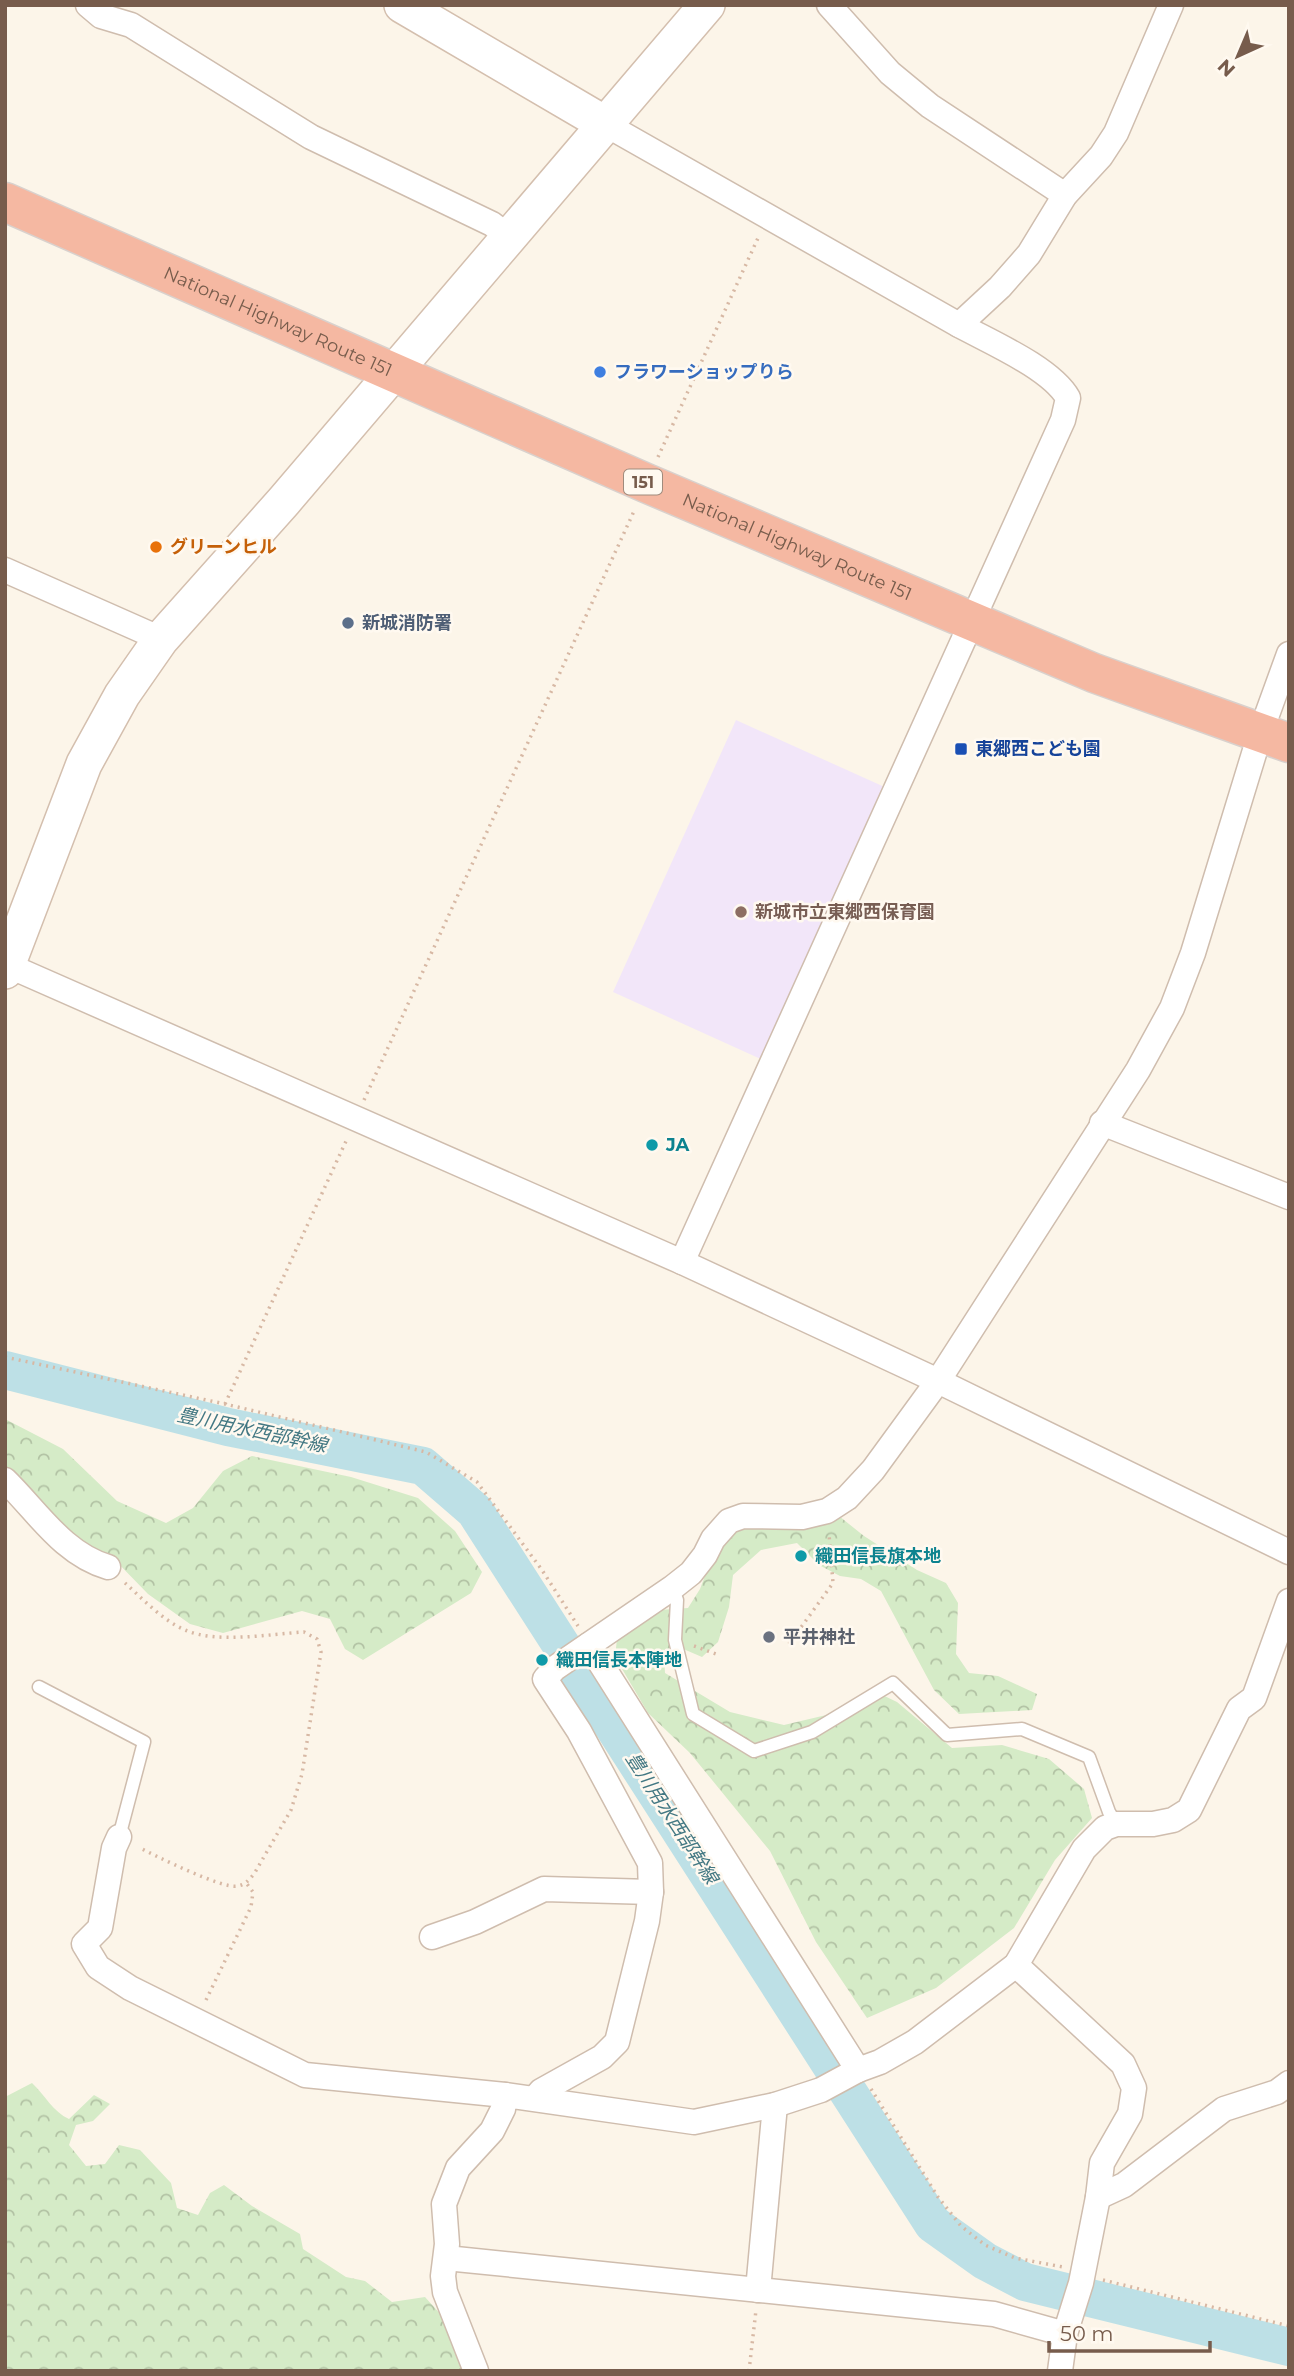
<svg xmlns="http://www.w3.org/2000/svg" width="1294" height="2376" viewBox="0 0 1294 2376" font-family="Montserrat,'Noto Sans JP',sans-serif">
<defs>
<pattern id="forest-crowns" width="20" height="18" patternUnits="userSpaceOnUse" patternTransform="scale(1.75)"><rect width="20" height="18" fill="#d5ebc7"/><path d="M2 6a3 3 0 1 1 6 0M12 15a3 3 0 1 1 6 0" fill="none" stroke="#b2c2a4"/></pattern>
</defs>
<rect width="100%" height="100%" fill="#fcf5e9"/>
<!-- education -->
<polygon fill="#f2e6f9" points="736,720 889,789 765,1061 613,992"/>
<!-- forest -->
<g fill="url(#forest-crowns)">
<polygon points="5,1419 63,1449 117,1501 166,1523 193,1508 223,1471 252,1456 351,1477 418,1498 455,1531 482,1572 471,1593 363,1660 345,1649 330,1619 302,1611 223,1633 190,1624 148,1594 113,1558 87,1553 5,1470"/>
<polygon points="839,1516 864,1536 917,1570 946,1583 958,1603 956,1654 969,1673 998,1676 1037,1694 1032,1710 959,1714 934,1690 881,1591 861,1579 840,1576 819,1565 797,1543 761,1550 733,1575 729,1607 718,1642 702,1657 681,1648 664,1655 665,1673 730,1712 784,1725 839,1712 872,1690 897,1702 952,1748 1002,1745 1049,1759 1084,1789 1092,1818 1055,1860 1014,1928 936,1988 867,2018 816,1942 770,1851 690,1753 648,1713 615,1657 617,1639 659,1610 688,1608 700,1589 714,1552 737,1531 765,1524"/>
<path d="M32,2083C45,2095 53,2112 69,2119L94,2095L110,2104L93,2121L76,2125L69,2145L86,2166L105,2164L119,2145L140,2150L171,2183L177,2208L198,2215L210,2193L224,2185L252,2206L300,2234L303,2249L346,2277L365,2281L392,2302L425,2297L443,2317L469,2371H5V2097Z"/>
</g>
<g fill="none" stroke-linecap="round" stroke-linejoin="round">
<!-- river -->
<polyline stroke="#bde0e6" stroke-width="38" points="5,1370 228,1427 423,1466 475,1511 933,2224 985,2261 1025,2282 1289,2347"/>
<defs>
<g id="lane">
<polyline points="672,1588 677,1600 675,1640 693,1714 754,1751 812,1732 893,1683 947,1735 1022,1729 1089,1757 1109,1812 1116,1824"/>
<polyline points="39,1687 144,1742 119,1837"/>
</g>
<g id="street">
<polyline points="88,5 101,16 131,25 311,137 492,224 509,237"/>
<polyline points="829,5 890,73 930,106 1065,195"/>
<polyline points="605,124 959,325"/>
<polyline points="5,570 161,639"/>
<polyline points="7,965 682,1262 938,1381 1289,1552"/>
<polyline points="1102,1123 1289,1197"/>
<path d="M682,1262L1063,420L1068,398C1051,368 990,342 959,325L1000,287L1029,254L1065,195L1101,156L1116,133L1171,5"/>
<path d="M5,1480C37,1511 63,1554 108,1567"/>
<polyline points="589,1645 858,2070"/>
<polyline points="119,1837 114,1848 100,1928 84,1944 98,1967 130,1988 305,2075 505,2095"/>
<polyline points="432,1937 475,1922 544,1889 651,1892"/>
<polyline points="1016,1965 1123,2064 1134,2088 1130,2114 1102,2163 1098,2197 1081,2283 1065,2334 1060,2371"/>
<polyline points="535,2098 541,2091 602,2057 617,2042 647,1921 651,1892 650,1863 579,1731 545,1679 555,1668 672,1588 691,1573 705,1555 713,1539 729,1521 743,1516 802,1517 827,1511 847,1498 873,1470 938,1381 1138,1070 1172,1008 1193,953 1260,734 1289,654"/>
<polyline points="1098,2197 1124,2185 1224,2109 1277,2092 1289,2083"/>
<polyline points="446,2258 994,2314 1065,2334"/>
<polyline points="758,2290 775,2105"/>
<polyline points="476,2371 445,2292 443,2276 447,2244 444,2204 458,2168 492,2131 503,2109 505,2095 694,2122 775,2105 821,2090 858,2070 880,2062 915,2042 1016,1965 1084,1849 1105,1828 1116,1824 1153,1824 1173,1820 1189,1810 1239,1709 1254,1698 1289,1601"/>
</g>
<g id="secondary">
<polyline points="402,5 605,124"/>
<polyline points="5,971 84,764 122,695 161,639 284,501 707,5"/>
</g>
<g id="highway">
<path id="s1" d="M5,202L646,483L1094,673L1289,743"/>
</g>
</defs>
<!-- lane casing -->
<use href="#lane" stroke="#cfbdae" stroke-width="15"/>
<!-- street casing -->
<use href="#street" stroke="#cfbdae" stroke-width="27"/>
<!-- secondary casing -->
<use href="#secondary" stroke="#d4bfae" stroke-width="38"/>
<!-- highway casing -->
<use href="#highway" stroke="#d9d1cd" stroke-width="41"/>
<!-- path -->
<g stroke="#d7b8a4" stroke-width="3.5" stroke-dasharray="2 5" stroke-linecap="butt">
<polyline points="658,457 758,238"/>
<polyline points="364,1100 635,509"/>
<polyline points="5,1357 225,1404 426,1452 477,1482 542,1570 578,1626"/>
<polyline points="225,1404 347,1139"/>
<path d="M125,1583C143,1599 162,1620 185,1630C217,1644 269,1634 304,1632L317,1639L321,1652L302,1774L291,1810L254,1874C249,1880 245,1885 237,1886C222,1889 156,1856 140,1848"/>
<polyline points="789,1644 833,1583 829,1534"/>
<polyline points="694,1646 716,1654"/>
<polyline points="206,2000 251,1907 253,1892 247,1884"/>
<polyline points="871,2089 938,2197 961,2226 985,2245 1015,2258 1063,2267"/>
<polyline points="1103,2280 1289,2326"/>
<polyline points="749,2371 756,2310"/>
</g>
<!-- lane -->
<use href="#lane" stroke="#fff" stroke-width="12"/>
<!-- street -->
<use href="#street" stroke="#fff" stroke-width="24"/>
<!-- secondary -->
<use href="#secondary" stroke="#fff" stroke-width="35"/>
<!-- highway -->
<use href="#highway" stroke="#f5b8a2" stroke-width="38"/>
</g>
<!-- markers -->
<circle fill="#3f7fe0" stroke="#fff9f0" stroke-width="2.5" cx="600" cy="372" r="7"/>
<circle fill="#e8710a" stroke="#fff9f0" stroke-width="2.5" cx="156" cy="547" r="7"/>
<circle fill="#5c6f8a" stroke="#fff9f0" stroke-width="2.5" cx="348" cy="623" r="7"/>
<rect fill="#1a4fb4" stroke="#fff9f0" stroke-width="2.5" x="954" y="742" width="14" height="14" rx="3.5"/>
<circle fill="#8d6e63" stroke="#fff9f0" stroke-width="2.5" cx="741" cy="912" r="7"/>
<g fill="#0f9aa8" stroke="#fff9f0" stroke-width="2.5">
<circle cx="652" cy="1145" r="7"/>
<circle cx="801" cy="1556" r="7"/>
<circle cx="542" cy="1660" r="7"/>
</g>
<circle fill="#6b7280" stroke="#fff9f0" stroke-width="2.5" cx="769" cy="1637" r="7"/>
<g text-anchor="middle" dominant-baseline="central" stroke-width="5" stroke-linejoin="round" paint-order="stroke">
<!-- shield labels -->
<rect fill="#fff9f0" stroke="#a08b7d" stroke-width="2" x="624" y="469.5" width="38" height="25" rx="5"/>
<g font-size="16" font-weight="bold" fill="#775c4c">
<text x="643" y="482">151</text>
</g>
<!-- street labels -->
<g font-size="18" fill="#775c4c" stroke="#fff9f0">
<text stroke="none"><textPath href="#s1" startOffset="298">National Highway Route 151</textPath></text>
<text stroke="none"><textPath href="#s1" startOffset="864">National Highway Route 151</textPath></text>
</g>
<!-- shop labels -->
<g font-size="18" font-weight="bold" fill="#366cbe" stroke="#fff9f0" text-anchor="start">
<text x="614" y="372">フラワーショップりら</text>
</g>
<!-- food labels -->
<g font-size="18" font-weight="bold" fill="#c56008" stroke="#fff9f0" text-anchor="start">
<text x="170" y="547">グリーンヒル</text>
</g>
<!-- service labels -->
<g font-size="18" font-weight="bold" fill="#4e5e75" stroke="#fff9f0" text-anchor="start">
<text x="362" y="623">新城消防署</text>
</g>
<!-- transit labels -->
<g font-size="18" font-weight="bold" fill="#164399" stroke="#fff9f0" text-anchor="start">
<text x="975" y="749">東郷西こども園</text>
</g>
<!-- education labels -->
<g font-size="18" font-weight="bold" fill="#785e54" stroke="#fff9f0" text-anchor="start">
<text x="755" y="912">新城市立東郷西保育園</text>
</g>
<!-- culture labels -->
<g font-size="18" font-weight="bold" fill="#0d838f" stroke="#fff9f0" text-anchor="start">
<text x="666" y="1145">JA</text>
<text x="815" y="1556">織田信長旗本地</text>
<text x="556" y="1660">織田信長本陣地</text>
</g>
<!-- worship labels -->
<g font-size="18" font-weight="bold" fill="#5b616d" stroke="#fff9f0" text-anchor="start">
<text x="783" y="1637">平井神社</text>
</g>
<!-- water labels -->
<g font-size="19" font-style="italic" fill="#437883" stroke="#fff9f0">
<text transform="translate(252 1430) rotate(12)">豊川用水西部幹線</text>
<text transform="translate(672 1818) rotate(57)">豊川用水西部幹線</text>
</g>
</g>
<!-- border -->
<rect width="1294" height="2376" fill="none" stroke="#775c4c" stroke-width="14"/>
<!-- north arrow -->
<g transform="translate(1238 56) rotate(224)" stroke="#fff9f0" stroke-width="5" paint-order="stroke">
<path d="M0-5L12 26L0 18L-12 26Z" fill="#775c4c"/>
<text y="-10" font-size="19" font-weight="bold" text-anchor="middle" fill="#775c4c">N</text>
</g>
<!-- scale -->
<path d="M1049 2341v10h161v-10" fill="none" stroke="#775c4c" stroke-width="3.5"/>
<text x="1060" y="2341" font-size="21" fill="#775c4c" stroke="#fff9f0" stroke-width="5" paint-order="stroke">50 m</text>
</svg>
